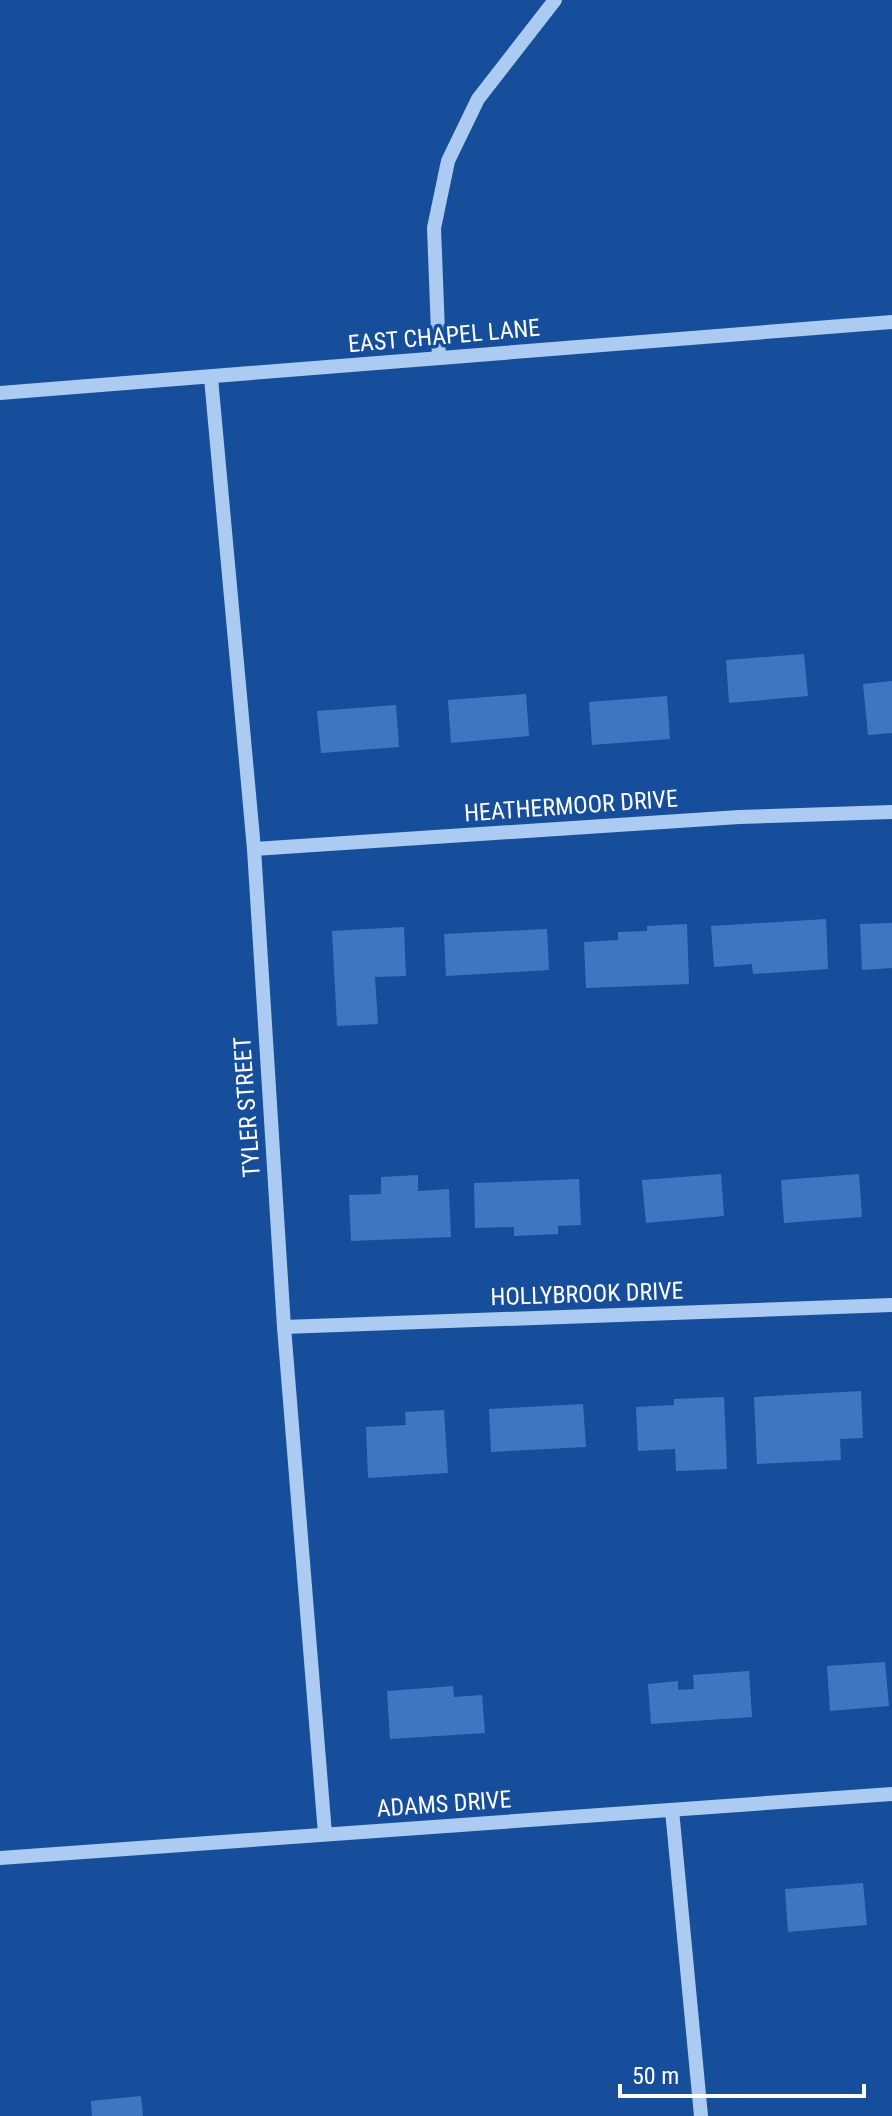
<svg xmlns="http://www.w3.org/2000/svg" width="892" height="2116" viewBox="0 0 892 2116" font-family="'Roboto Condensed',sans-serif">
<rect width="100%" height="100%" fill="#164e9b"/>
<!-- building -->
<g fill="#3e77c1">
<polygon points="804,654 808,696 729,703 726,660"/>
<polygon points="892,681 892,733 868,735 863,684"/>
<polygon points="526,694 529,736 451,743 448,700"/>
<polygon points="667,696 670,739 592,745 589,702"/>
<polygon points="396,705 399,747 321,753 317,711"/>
<polygon points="826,919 828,969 753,974 752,964 714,967 711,926"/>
<polygon points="892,923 892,968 862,970 860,924"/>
<polygon points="687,924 689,984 586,988 584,942 618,940 618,932 647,931 647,926"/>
<polygon points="404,927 406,976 375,977 378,1024 337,1026 332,931"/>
<polygon points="547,929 549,970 446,976 444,934"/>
<polygon points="721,1174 724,1216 646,1223 642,1180"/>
<polygon points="859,1174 862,1217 784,1223 781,1180"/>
<polygon points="418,1175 418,1191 449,1189 451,1237 351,1241 349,1195 381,1194 381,1177"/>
<polygon points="579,1179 581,1225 558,1226 558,1234 514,1236 514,1227 475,1228 474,1183"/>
<polygon points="861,1391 863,1438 840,1439 841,1460 757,1464 754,1397"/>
<polygon points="724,1397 727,1469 676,1471 675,1449 638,1451 636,1407 674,1405 674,1399"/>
<polygon points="583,1404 586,1447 491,1452 489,1409"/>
<polygon points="444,1410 448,1473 368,1478 366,1427 406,1425 405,1412"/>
<polygon points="885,1662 889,1706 830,1711 827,1666"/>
<polygon points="749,1671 752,1717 651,1724 648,1684 678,1681 678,1690 694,1689 693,1675"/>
<polygon points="453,1686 454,1697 482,1695 485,1733 390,1739 387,1691"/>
<polygon points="863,1883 867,1925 788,1932 785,1889"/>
<polygon points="141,2096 143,2116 92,2116 91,2101"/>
</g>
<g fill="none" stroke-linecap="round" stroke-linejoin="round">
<!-- minor -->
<g stroke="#abcbf2" stroke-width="14">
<polyline points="439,358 434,228 448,161 478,99 555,0"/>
<polyline points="211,378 254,849 284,1327 325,1834"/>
<polyline points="0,393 892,322"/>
<polyline points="254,849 739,817 892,812"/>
<polyline points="284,1327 892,1305"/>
<polyline points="672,1810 701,2116"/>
<polyline points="0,1858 892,1794"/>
</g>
</g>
<g text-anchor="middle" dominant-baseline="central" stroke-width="7" stroke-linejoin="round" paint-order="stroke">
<!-- street labels -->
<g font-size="24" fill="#fff" stroke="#164e9b">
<text transform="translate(444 336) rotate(-5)">EAST CHAPEL LANE</text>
<text transform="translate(571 806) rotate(-4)">HEATHERMOOR DRIVE</text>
<text transform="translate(247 1107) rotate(-94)">TYLER STREET</text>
<text transform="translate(587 1294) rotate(-2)">HOLLYBROOK DRIVE</text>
<text transform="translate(444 1804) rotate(-4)">ADAMS DRIVE</text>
</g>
</g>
<!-- scale -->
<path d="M620 2084v12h244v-12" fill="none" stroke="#ffffff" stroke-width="4"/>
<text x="632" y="2084" font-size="24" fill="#ffffff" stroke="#164e9b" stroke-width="6" paint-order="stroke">50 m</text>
</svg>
